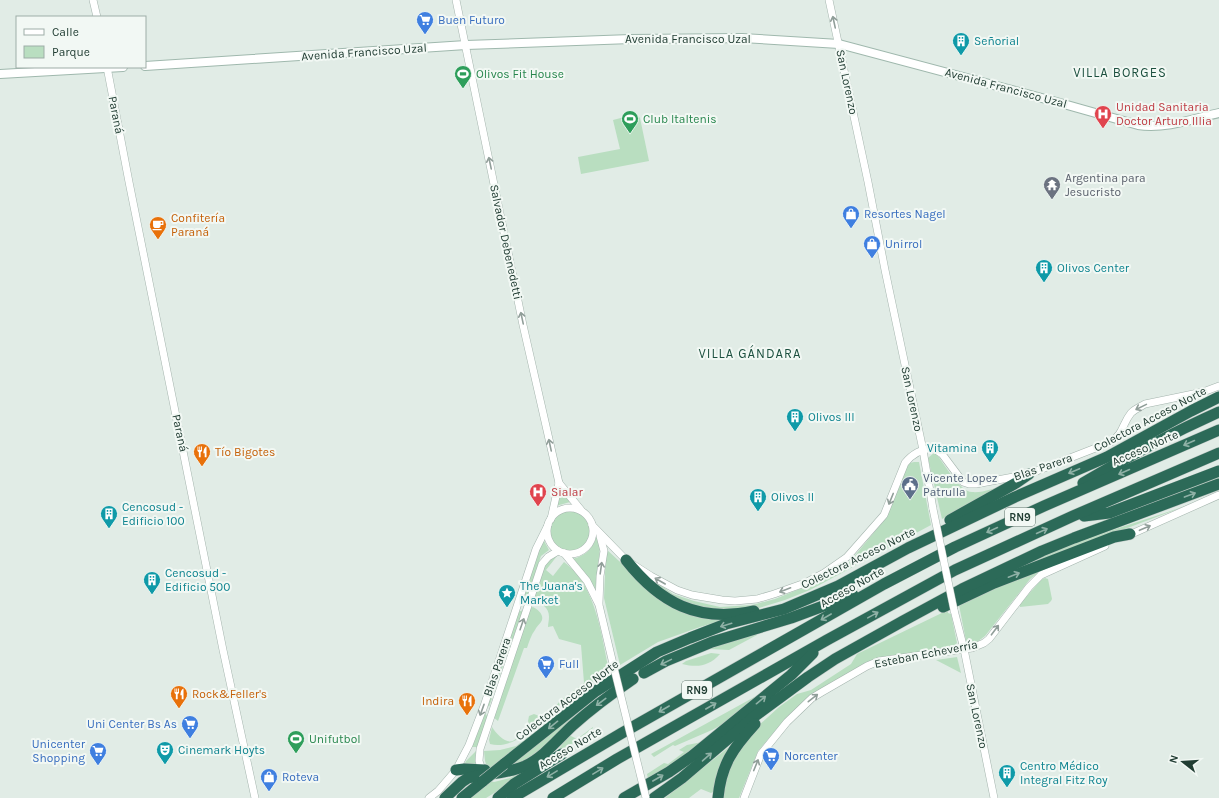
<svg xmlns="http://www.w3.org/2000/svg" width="1219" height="798" viewBox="0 0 1219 798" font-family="Karla,sans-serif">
<rect width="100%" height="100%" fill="#e1ece6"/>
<!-- green -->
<g fill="#b9dec0">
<polygon points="636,114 640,118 649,161 581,174 578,157 620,149 613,120"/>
<path d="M935,452C943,462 960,492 972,492C983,493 995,488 1005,485L942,519L928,458Z"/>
<polygon points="914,462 919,462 931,525 810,590 785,600 759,608 722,611 696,609 677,601 655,584 656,582 673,594 694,601 720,607 752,605 775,599 812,584 847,565 886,518 907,466 910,463"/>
<polygon points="1219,476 1219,480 1058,538"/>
<polygon points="562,491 570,502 556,506"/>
<path d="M1191,504L1011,572C1067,542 1131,525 1191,504Z"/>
<circle cx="570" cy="531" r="23"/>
<path d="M597,536L600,548L595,592L588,577L573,559C588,554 591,550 597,536Z"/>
<polygon points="543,539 549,550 541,556 525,604 520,605"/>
<polygon points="606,549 656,595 727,619 700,627 658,642 620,665 604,598"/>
<path d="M557,556L546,570L553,576L564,562C569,566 574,570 578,575C598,603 602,638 609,671L570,697L533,726L529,724L528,721L529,716L534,714L542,717L555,707L560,701L584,683L581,645L559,639L553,626L548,627C548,624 549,620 549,617C549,607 541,603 533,600L546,560L551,557Z"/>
<polygon points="1068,559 1038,573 1030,579 985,636 977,642 970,645 966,641 959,605 1000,584"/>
<polygon points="1045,578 1048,579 1052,599 1051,601 1048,604 1020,607 1020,604 1041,580"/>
<path d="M533,607C539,610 545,616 541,622C539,625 536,627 535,630C531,635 529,642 527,648H524L498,721L493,717L530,608Z"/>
<polygon points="523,610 509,650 505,649 518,612"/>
<polygon points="948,610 948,613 951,614 957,643 952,648 877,660 787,717 758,751 739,798 723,798 728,768 758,726 779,707 797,694 811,690 851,664 857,654"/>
<polygon points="755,633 757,635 729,650 709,649"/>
<path d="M711,653L720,654C709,666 698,668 682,664L686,661Z"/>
<polygon points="957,657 961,673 936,660"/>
<polygon points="501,666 503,666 489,707 487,704"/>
<polygon points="612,688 529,760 510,766 565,722"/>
<polygon points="758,695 723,724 712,730 675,746 673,745 654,757 651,754"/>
<path d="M574,703L490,769C484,765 485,758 484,751L500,750L516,746Z"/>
<polygon points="485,713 488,717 478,747 472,747"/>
<path d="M492,727C498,736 510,749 518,736L521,737C512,743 501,747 490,744L489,740Z"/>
<polygon points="593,727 593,728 561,752 486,798 469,798 490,781 494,782 510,778 550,757 558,750 569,735 577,739"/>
<polygon points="702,742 686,755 648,779 647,774 664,763 668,764 684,752 679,750 687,745"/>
<polygon points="729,747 715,791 711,793 701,789 689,798 665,798"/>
<polygon points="476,751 475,759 477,766 463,767 466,761"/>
</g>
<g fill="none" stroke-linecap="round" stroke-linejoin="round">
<defs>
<g id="tertiary">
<polyline points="93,0 97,17"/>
<polyline points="456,0 523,325 559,483 551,519"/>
<polyline points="829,0 868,182 885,270 923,450 933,509"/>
<polyline points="107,67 129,182 223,650 255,798"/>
<polyline points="559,483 581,510"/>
<circle cx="570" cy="531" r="23"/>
<path d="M592,525L626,560L651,576L677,590L692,595L722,600L735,601L757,599L774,594L805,583L824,573L847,557L884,515L905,463C912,454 923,449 933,448L942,454L963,482L969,484H976L1029,474L1111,442C1124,433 1122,424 1131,413C1135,409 1140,407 1145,404L1203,392L1219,386"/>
<polyline points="1127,536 1219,495"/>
<polyline points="564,553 587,581 599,605 614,668"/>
<polyline points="599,603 600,576 604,551 600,536"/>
<polyline points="954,610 964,649 994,798"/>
<polyline points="482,770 479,761 480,749 542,564 548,557 558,551"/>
<polyline points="429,798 438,791 456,770 469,745 484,706 536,549 548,525"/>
<polyline points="744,798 761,754 787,722 812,698 822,692 867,666 879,661 972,648 984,643 989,639 1029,587 1041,575 1105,546"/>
</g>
<g id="secondary">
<path d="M145,66L466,45L631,39L742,38L839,44L1053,101L1138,125C1165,129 1193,119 1219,113"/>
<polyline points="0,74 123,67"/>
</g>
<g id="motorway">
<path d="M1083,483C1127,457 1172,433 1219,412"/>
<polyline points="1084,516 1109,513 1219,471"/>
<polyline points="950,520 1016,483 1029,474"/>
<path d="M626,560C660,603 698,623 754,611"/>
<polyline points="943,607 994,583 1114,537 1130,534"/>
<polyline points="644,673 666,661 712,642 791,618 853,595"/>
<polyline points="504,764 596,691 657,652 690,638 726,624 784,609 838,586 908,548 1015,497 1107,457 1191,411 1219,397"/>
<polyline points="456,770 464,769 485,770"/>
<path d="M445,798L462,782L468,778C487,773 507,774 525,766C544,757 557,740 572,726C591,709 611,694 633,679"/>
<polyline points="462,798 483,781"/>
<polyline points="498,798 514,784 562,754"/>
<polyline points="512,798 622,733 884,584 955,547 1044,506 1219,430"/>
<polyline points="553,798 617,759 827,640 955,570 1073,516 1219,453"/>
<polyline points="624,798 669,772 692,756 791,675 813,653"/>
<polyline points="654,798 682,778 755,716 808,677 835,659 903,621 962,589 1042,551 1074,538 1219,484"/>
<path d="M718,798C721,765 733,748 755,724"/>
</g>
</defs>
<!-- tertiary casing -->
<use href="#tertiary" stroke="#a4b4ad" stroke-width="8"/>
<!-- secondary casing -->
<use href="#secondary" stroke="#9fb8ad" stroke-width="10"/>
<!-- motorway casing -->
<use href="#motorway" stroke="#c1c9c6" stroke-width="12"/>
<!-- tertiary -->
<use href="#tertiary" stroke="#fff" stroke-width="7"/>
<!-- secondary -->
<use href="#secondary" stroke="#fff" stroke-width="8"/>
<!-- motorway -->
<use href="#motorway" stroke="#2c6a58" stroke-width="11"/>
<defs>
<g id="tertiary-bridge">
<polyline points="933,509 954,610"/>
<polyline points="614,668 646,798"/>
</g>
<polyline id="motorway-bridge" points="483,781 504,764"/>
</defs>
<!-- tertiary-bridge casing -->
<use href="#tertiary-bridge" stroke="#a4b4ad" stroke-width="8" stroke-linecap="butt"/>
<!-- motorway-bridge casing -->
<use href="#motorway-bridge" stroke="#c1c9c6" stroke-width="12" stroke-linecap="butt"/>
<!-- tertiary-bridge -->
<use href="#tertiary-bridge" stroke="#fff" stroke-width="7"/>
<!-- motorway-bridge -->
<use href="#motorway-bridge" stroke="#2c6a58" stroke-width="11"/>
</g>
<!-- one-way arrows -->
<defs><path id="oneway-shaft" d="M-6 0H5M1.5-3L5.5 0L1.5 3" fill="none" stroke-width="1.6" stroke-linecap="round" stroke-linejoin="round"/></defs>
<g stroke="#909e99">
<use href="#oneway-shaft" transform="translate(834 22) rotate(-102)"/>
<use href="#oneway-shaft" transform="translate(490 163) rotate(-102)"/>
<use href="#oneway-shaft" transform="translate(522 318) rotate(-102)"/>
<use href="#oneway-shaft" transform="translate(1141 407) rotate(154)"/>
<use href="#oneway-shaft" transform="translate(550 445) rotate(-102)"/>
<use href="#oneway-shaft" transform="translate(891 499) rotate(112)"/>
<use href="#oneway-shaft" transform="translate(1145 528) rotate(-23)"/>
<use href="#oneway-shaft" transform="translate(601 568) rotate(-82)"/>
<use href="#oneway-shaft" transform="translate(660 581) rotate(-150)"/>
<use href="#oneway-shaft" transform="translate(785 590) rotate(159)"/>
<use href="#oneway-shaft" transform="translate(522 624) rotate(-71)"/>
<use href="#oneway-shaft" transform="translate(995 630) rotate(-53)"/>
<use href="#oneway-shaft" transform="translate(813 698) rotate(-38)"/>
<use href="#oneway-shaft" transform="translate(482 710) rotate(110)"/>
<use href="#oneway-shaft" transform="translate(756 765) rotate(-68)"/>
</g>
<g stroke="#8fb1a6">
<use href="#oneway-shaft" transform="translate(1189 443) rotate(156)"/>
<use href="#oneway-shaft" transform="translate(1074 471) rotate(157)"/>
<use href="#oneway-shaft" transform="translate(1124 472) rotate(156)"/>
<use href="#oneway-shaft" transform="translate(1190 495) rotate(-20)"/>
<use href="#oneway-shaft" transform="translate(992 530) rotate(155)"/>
<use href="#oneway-shaft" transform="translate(1042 531) rotate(-24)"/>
<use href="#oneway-shaft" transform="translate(1014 575) rotate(-21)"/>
<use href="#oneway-shaft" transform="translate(873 615) rotate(-29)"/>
<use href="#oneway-shaft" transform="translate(826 617) rotate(150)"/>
<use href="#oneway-shaft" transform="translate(726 625) rotate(163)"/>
<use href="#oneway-shaft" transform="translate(666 662) rotate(154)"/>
<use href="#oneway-shaft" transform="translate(761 700) rotate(-39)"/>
<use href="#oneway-shaft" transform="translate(601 702) rotate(143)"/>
<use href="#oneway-shaft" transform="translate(711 706) rotate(-30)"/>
<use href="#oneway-shaft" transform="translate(664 709) rotate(150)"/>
<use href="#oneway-shaft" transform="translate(553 725) rotate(141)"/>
<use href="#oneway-shaft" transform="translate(707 757) rotate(-41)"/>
<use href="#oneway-shaft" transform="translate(598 771) rotate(-31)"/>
<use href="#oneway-shaft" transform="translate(552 774) rotate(149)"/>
<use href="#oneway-shaft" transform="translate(658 778) rotate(-30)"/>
</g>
<!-- icons -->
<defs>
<symbol id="supermarket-pin" viewBox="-11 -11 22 30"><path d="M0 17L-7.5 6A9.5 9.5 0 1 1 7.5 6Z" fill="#3f7fe0" stroke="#f2f8f4"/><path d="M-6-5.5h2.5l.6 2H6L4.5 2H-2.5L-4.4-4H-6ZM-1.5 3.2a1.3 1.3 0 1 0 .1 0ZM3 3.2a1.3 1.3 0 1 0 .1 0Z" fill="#fff"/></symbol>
<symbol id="building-pin" viewBox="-11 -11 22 30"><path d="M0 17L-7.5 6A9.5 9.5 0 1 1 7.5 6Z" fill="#0f9aa8" stroke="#f2f8f4"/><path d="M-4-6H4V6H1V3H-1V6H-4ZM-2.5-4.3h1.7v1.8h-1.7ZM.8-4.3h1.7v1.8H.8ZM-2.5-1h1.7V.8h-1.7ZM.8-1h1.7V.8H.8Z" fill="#fff"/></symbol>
<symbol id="stadium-pin" viewBox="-11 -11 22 30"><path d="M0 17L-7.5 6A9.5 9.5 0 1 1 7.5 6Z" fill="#2e9e5b" stroke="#f2f8f4"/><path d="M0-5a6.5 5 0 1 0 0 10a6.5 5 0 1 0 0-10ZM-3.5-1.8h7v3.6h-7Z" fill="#fff"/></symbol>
<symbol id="hospital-pin" viewBox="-11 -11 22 30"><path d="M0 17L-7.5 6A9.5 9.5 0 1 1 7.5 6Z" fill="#e0444e" stroke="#f2f8f4"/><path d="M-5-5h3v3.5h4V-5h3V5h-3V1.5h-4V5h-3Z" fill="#fff"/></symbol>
<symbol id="temple-pin" viewBox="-11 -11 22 30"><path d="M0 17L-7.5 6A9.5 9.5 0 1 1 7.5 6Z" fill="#6b7280" stroke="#f2f8f4"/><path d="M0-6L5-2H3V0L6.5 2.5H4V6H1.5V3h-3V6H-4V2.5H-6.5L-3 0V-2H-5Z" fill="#fff"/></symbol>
<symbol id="shop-pin" viewBox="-11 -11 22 30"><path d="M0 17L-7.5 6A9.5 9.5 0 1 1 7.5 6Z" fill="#3f7fe0" stroke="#f2f8f4"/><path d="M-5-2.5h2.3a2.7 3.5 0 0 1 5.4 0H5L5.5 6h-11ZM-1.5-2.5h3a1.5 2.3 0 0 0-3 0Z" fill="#fff"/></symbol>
<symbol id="cafe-pin" viewBox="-11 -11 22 30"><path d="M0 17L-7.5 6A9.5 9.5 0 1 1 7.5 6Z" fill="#e8710a" stroke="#f2f8f4"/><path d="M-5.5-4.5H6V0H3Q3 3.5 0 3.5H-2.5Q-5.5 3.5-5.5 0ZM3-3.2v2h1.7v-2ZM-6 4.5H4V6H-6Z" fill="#fff"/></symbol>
<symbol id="restaurant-pin" viewBox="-11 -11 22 30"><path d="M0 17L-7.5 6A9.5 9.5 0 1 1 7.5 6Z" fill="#e8710a" stroke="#f2f8f4"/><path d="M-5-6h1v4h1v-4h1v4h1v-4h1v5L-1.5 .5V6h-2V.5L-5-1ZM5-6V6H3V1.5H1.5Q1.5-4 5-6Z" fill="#fff"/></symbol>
<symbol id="civic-pin" viewBox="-11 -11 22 30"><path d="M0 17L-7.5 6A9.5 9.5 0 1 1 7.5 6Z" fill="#5c6f8a" stroke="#f2f8f4"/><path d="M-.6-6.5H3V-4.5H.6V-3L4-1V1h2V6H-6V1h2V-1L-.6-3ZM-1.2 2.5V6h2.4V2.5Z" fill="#fff"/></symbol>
<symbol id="sight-pin" viewBox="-11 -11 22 30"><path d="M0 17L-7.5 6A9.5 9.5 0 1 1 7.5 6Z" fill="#0f9aa8" stroke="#f2f8f4"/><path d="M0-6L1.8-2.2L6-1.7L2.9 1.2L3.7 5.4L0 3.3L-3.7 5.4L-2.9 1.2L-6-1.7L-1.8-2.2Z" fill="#fff"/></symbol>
<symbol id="theatre-pin" viewBox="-11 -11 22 30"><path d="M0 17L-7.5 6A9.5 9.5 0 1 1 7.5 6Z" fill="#0f9aa8" stroke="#f2f8f4"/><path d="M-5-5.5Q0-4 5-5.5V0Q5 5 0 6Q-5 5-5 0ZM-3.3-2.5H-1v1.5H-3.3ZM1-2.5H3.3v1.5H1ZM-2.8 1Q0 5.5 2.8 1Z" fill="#fff"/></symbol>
</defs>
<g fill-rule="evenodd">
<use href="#supermarket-pin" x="415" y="10" width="20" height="27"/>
<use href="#building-pin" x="951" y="31" width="20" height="27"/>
<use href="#stadium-pin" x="453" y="64" width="20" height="27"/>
<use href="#hospital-pin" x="1093" y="104" width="20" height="27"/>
<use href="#stadium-pin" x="620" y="109" width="20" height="27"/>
<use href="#temple-pin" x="1042" y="175" width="20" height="27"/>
<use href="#shop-pin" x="841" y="204" width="20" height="27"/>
<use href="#cafe-pin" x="148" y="215" width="20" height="27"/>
<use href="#shop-pin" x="862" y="234" width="20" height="27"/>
<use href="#building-pin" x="1034" y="258" width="20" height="27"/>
<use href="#building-pin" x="785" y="407" width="20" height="27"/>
<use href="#building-pin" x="980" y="438" width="20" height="27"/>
<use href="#restaurant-pin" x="192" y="442" width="20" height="27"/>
<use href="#civic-pin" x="900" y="475" width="20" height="27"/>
<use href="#hospital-pin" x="528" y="482" width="20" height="27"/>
<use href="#building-pin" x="748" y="487" width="20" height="27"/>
<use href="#building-pin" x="99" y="504" width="20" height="27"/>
<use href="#building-pin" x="142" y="570" width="20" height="27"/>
<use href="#sight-pin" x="497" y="583" width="20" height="27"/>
<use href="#supermarket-pin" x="536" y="654" width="20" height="27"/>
<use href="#restaurant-pin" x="169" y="684" width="20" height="27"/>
<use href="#restaurant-pin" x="457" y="691" width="20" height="27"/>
<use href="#supermarket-pin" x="180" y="714" width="20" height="27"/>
<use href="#stadium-pin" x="286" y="729" width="20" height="27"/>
<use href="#theatre-pin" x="155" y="740" width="20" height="27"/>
<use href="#supermarket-pin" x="88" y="741" width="20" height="27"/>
<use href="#supermarket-pin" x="761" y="746" width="20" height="27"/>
<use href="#building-pin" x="997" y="763" width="20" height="27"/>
<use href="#shop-pin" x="259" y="767" width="20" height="27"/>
</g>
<g text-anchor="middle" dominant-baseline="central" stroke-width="4" stroke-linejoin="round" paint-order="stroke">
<!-- shield labels -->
<g fill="#f2f8f4" stroke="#60756d" stroke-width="1">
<rect x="1005" y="508" width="30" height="18" rx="3"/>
<rect x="682" y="681" width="30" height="18" rx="3"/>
</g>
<g font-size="11" font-weight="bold" fill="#213d33">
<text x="1020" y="517">RN9</text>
<text x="697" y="690">RN9</text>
</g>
<!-- shop labels -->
<g font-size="12" fill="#366cbe" stroke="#f2f8f4" text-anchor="start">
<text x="438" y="20">Buen Futuro</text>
<text x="864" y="214">Resortes Nagel</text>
<text x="885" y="244">Unirrol</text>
<text x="559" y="664">Full</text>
<text x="177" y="724" text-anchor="end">Uni Center Bs As</text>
<text x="85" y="744" text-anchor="end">Unicenter<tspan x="85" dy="14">Shopping</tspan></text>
<text x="784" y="756">Norcenter</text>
<text x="282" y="777">Roteva</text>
</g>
<!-- street labels -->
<g font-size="12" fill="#213d33" stroke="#f2f8f4">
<text x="688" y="39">Avenida Francisco Uzal</text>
<text transform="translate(364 52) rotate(-4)">Avenida Francisco Uzal</text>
<text transform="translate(847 82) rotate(78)">San Lorenzo</text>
<text transform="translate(1006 88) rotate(15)">Avenida Francisco Uzal</text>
<text transform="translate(116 115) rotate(79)">Paraná</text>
<text transform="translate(506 242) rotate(78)">Salvador Debenedetti</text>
<text transform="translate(912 399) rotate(78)">San Lorenzo</text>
<text transform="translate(1150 419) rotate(-28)">Colectora Acceso Norte</text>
<text transform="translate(180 433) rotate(78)">Paraná</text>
<text transform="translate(1145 448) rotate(-24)">Acceso Norte</text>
<text transform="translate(1043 467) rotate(-19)">Blas Parera</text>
<text transform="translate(858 558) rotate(-26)">Colectora Acceso Norte</text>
<text transform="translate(852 587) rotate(-29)">Acceso Norte</text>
<text transform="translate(926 654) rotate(-11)">Esteban Echeverría</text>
<text transform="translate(497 667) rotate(-71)">Blas Parera</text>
<text transform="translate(567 700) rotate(-37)">Colectora Acceso Norte</text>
<text transform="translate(977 716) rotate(78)">San Lorenzo</text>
<text transform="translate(570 748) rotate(-31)">Acceso Norte</text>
</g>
<!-- culture labels -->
<g font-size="12" fill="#0d838f" stroke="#f2f8f4" text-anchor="start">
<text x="974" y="41">Señorial</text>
<text x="1057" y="268">Olivos Center</text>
<text x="808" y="417">Olivos III</text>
<text x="977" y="448" text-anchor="end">Vitamina</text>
<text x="771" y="497">Olivos II</text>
<text x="122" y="507">Cencosud -<tspan x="122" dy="14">Edificio 100</tspan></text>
<text x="165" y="573">Cencosud -<tspan x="165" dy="14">Edificio 500</tspan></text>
<text x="520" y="586">The Juana's<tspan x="520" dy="14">Market</tspan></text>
<text x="178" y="750">Cinemark Hoyts</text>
<text x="1020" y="766">Centro Médico<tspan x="1020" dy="14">Integral Fitz Roy</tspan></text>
</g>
<!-- leisure labels -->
<g font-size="12" fill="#27864d" stroke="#f2f8f4" text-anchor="start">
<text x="476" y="74">Olivos Fit House</text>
<text x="643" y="119">Club Italtenis</text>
<text x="309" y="739">Unifutbol</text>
</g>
<!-- health labels -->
<g font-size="12" fill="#be3a42" stroke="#f2f8f4" text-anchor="start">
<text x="1116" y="107">Unidad Sanitaria<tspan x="1116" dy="14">Doctor Arturo Illia</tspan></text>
<text x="551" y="492">Sialar</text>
</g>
<!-- worship labels -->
<g font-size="12" fill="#5b616d" stroke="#f2f8f4" text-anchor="start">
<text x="1065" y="178">Argentina para<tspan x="1065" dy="14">Jesucristo</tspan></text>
</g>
<!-- food labels -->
<g font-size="12" fill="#c56008" stroke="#f2f8f4" text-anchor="start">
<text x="171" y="218">Confitería<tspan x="171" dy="14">Paraná</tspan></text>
<text x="215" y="452">Tío Bigotes</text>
<text x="192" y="694">Rock&amp;Feller's</text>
<text x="454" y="701" text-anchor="end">Indira</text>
</g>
<!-- service labels -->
<g font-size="12" fill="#4e5e75" stroke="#f2f8f4" text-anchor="start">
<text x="923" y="478">Vicente Lopez<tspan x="923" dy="14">Patrulla</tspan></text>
</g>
<!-- neighbourhood labels -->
<g font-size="13" letter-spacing="1" fill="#1c503f" stroke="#f2f8f4">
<text x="1120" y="72">VILLA BORGES</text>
<text x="750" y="353">VILLA GÁNDARA</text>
</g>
</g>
<!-- legend -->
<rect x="16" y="16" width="130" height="52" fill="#f2f8f4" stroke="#9eada7"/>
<rect x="24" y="29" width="20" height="6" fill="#ffffff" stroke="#9eada7"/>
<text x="52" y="36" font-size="12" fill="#213d33">Calle</text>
<rect x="24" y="46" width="20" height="12" fill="#b9dec0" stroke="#9eada7"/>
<text x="52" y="56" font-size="12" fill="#213d33">Parque</text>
<!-- north arrow -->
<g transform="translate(1183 762) rotate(287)" stroke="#f2f8f4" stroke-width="3" paint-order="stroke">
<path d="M0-3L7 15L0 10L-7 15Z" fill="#213d33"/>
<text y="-6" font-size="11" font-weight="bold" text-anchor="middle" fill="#213d33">N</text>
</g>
</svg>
